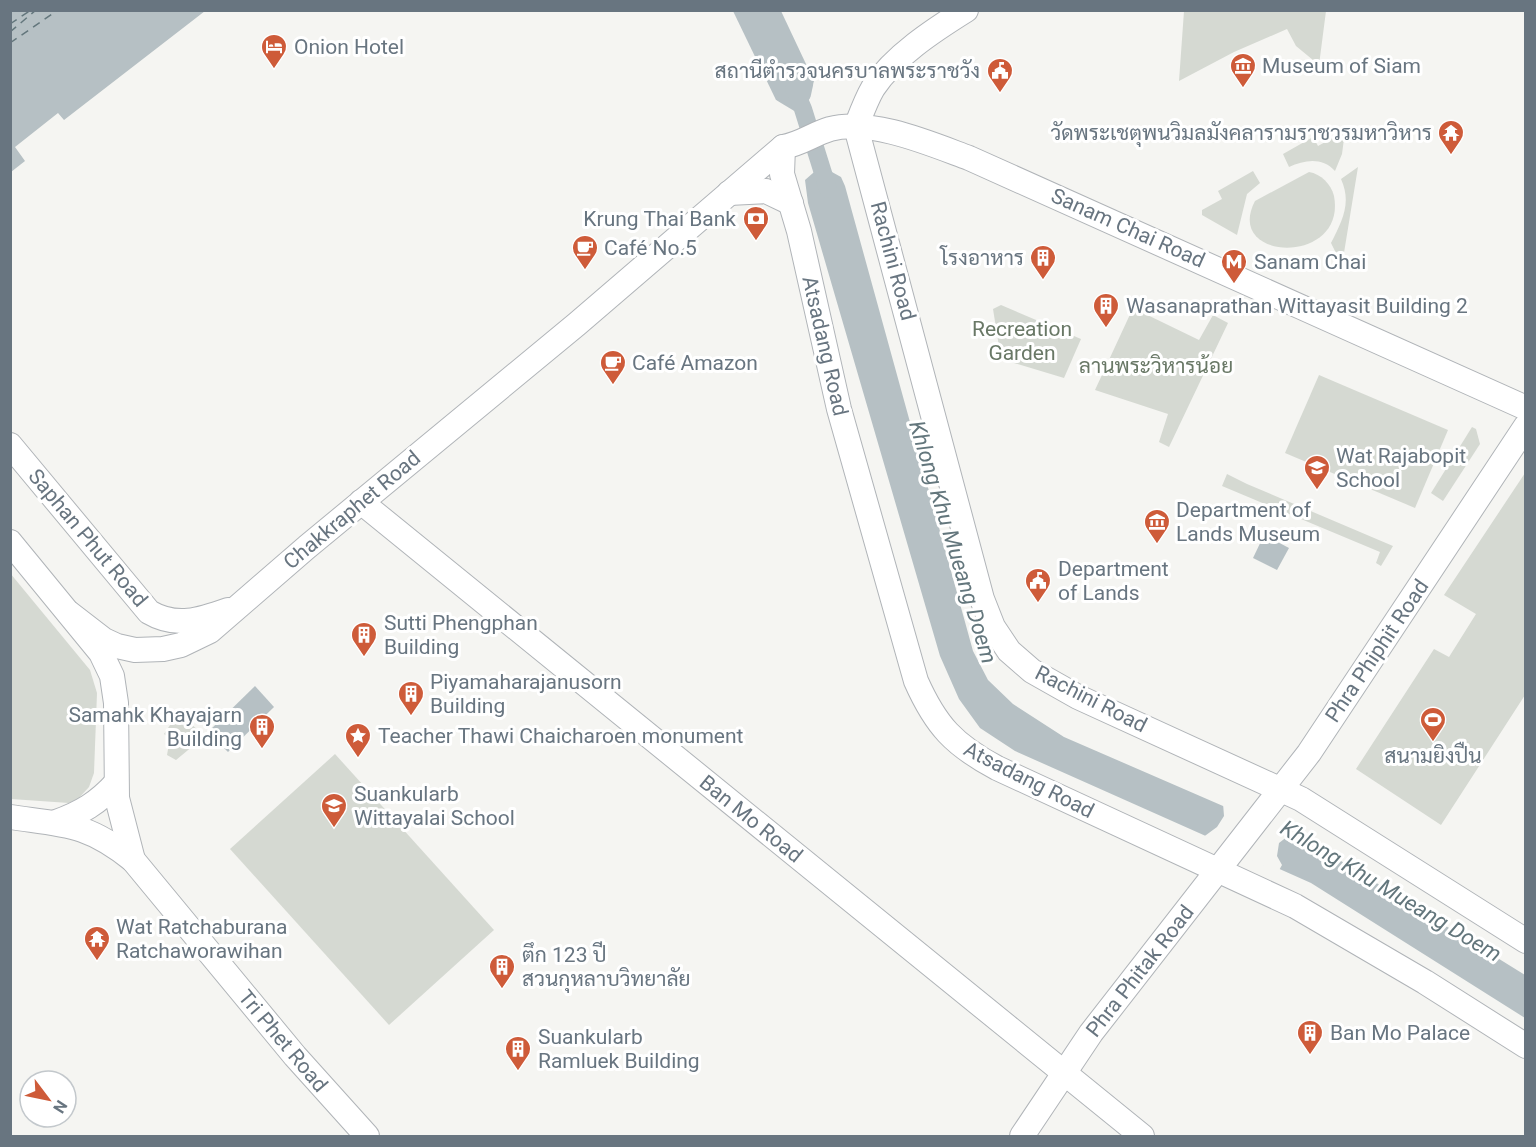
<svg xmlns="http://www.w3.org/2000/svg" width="1536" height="1147" viewBox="0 0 1536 1147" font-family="Roboto,Sarabun,sans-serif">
<rect width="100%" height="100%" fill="#f5f5f2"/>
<!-- green -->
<g fill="#d5d9d2">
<polygon points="1184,11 1326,11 1319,65 1296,46 1287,29 1234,52 1179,81"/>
<path d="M1345,131L1342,154L1335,171C1322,157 1305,160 1289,167L1283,154L1313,137L1318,146Z"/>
<path d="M1358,167L1342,265L1331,243C1342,221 1352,203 1341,179Z"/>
<polygon points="1253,171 1260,183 1247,194 1237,235 1202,215 1202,210 1222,199 1218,191"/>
<path d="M1309,172C1321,174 1331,184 1334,196C1347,266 1223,262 1255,201Z"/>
<polygon points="1001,305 1081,339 1064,378 1001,359 993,309"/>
<polygon points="1133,308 1199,340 1213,315 1228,323 1169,447 1159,442 1168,414 1095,390"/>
<polygon points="1319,375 1448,430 1415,508 1285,453"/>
<polygon points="1472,427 1476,429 1480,444 1443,501 1431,493"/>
<polygon points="1525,473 1525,695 1441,825 1356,769 1434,649 1449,657 1476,614 1444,595"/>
<polygon points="1227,474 1247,484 1393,546 1381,566 1376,563 1380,552 1222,486"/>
<polygon points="10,573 90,670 97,693 94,773 89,787 78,799 69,803 11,799"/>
<polygon points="178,713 205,736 176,760 167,755 170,738 164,734"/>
<polygon points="335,754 494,930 389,1025 230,849"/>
</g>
<!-- water -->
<g fill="#b6c0c4">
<polygon points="11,10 205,10 205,11 64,120 58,113 15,147 25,161 11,172"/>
<polygon points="733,11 781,11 814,81 809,104 796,112 776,100"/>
<polygon points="821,166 841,177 845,186 973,651 988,680 1013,704 1064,737 1320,848 1525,975 1525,1018 1311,883 1015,751 980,728 959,699 940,656 808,203 805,180"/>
<polygon points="1264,535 1289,548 1277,570 1253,558"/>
<polygon points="255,686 274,707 228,752 208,732"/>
</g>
<!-- pier -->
<g fill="#f5f5f2">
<polygon points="814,81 815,96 805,111 796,115 779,106 776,100 789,110 796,112 803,109 812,95"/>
<polygon points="1223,803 1292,833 1279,843 1277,856 1282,865 1278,872 1202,838 1217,827 1224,816"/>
</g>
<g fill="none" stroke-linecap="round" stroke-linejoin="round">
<!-- canal -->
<polyline stroke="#b6c0c4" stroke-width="18" points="794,88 803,109 828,189"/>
<!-- ferry -->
<g stroke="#63767c" stroke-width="1.5" stroke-dasharray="8 6" stroke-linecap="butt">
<polyline points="10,24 31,10"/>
<polyline points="10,32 36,10"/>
<polyline points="10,43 58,10"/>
</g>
<defs>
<g id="secondary">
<polyline points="856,127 982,599 993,627 1009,651 1032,671 1078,697 1301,799 1526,941"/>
<path d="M856,127C861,114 866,100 873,88C894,56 934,30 966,10"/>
<path d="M783,147L782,174L799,231L839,409L916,681C936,726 954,745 997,768L1295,906L1425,982L1526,1046"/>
<polyline points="729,193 766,191 791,203"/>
<path d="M10,445L149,612C176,628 200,620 228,610"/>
<polyline points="361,502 1142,1136"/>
<polyline points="10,542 101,653 112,676 116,703 117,798 133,860"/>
<path d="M69,613L104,640L117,646L135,650L163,649L181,645L210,631L307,547L577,324L783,147C801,144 813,134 830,129C871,118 931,144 969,158L1526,408"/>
<path d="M10,817C65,825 87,823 133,860L295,1056L367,1136"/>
<path d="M56,822C81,813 98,803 116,783"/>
<polyline points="1022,1136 1091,1033 1309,753 1526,426"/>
</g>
</defs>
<!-- secondary casing -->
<use href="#secondary" stroke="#b0b4b8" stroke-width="26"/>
<!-- secondary -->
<use href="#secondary" stroke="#fff" stroke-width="24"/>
</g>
<!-- icons -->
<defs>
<symbol id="hotel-pin" viewBox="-11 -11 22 30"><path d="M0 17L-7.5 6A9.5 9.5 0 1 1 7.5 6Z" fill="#ce5b39" stroke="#fff"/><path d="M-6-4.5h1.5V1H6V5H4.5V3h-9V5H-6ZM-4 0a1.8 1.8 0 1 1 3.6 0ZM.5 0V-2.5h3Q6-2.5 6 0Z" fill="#fff"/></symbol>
<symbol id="museum-pin" viewBox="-11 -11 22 30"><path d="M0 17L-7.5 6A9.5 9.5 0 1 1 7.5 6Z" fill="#ce5b39" stroke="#fff"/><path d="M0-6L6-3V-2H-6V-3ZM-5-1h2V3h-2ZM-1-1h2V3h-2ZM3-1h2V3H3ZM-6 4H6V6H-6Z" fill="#fff"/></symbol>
<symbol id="civic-pin" viewBox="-11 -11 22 30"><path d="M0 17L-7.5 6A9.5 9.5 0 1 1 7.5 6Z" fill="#ce5b39" stroke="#fff"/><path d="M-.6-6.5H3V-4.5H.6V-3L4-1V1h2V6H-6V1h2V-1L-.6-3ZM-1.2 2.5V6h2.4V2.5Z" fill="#fff"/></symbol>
<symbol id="temple-pin" viewBox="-11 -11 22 30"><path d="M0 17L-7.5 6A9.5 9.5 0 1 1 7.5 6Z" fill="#ce5b39" stroke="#fff"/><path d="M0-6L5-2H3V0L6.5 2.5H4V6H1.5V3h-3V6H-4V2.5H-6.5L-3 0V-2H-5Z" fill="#fff"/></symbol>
<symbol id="bank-pin" viewBox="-11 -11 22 30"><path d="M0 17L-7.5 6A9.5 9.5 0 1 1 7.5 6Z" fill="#ce5b39" stroke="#fff"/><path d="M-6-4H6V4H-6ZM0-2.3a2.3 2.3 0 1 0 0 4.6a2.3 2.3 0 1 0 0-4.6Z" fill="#fff"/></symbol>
<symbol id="cafe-pin" viewBox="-11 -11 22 30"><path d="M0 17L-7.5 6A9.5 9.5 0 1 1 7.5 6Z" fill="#ce5b39" stroke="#fff"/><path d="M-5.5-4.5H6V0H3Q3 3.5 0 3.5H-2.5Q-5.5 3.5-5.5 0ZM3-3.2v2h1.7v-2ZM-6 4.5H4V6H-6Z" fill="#fff"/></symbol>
<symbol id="building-pin" viewBox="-11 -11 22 30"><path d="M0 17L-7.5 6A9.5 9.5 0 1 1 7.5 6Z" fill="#ce5b39" stroke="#fff"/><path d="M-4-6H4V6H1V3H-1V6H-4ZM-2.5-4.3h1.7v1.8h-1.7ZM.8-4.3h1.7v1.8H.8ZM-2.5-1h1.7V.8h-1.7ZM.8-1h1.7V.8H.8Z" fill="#fff"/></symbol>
<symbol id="metro-pin" viewBox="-11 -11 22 30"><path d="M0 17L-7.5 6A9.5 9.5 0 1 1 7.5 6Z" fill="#ce5b39" stroke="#fff"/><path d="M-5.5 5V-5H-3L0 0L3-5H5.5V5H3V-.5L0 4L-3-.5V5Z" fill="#fff"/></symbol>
<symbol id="school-pin" viewBox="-11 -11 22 30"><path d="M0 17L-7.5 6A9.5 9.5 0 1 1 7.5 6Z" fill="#ce5b39" stroke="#fff"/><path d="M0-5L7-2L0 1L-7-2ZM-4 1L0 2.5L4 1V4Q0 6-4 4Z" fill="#fff"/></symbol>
<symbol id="stadium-pin" viewBox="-11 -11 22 30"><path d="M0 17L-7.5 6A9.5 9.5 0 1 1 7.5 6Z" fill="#ce5b39" stroke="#fff"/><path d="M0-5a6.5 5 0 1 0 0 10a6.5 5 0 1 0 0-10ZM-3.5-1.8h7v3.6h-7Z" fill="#fff"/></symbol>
<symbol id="sight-pin" viewBox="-11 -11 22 30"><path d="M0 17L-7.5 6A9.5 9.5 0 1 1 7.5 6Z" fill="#ce5b39" stroke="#fff"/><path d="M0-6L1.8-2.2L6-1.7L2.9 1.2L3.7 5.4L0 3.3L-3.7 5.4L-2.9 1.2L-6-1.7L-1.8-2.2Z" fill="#fff"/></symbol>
</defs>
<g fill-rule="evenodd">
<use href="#hotel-pin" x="259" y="32" width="30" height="40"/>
<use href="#museum-pin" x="1228" y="51" width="30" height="40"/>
<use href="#civic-pin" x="985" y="56" width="30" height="40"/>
<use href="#temple-pin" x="1436" y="118" width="30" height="40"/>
<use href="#bank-pin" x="741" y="204" width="30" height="40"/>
<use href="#cafe-pin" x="570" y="233" width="30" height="40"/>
<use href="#building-pin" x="1028" y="243" width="30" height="40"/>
<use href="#metro-pin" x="1219" y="247" width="30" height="40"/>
<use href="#building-pin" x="1091" y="291" width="30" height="40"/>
<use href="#cafe-pin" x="598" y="348" width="30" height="40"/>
<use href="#school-pin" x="1302" y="453" width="30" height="40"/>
<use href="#museum-pin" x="1142" y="507" width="30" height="40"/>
<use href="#civic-pin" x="1023" y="566" width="30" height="40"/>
<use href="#building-pin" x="349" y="620" width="30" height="40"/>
<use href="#building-pin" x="396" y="679" width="30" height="40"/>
<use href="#stadium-pin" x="1418" y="705" width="30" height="40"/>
<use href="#building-pin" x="247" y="712" width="30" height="40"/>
<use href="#sight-pin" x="343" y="721" width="30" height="40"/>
<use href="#school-pin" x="319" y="791" width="30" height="40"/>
<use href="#temple-pin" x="82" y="924" width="30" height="40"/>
<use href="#building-pin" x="487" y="952" width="30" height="40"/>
<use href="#building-pin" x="1295" y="1018" width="30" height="40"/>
<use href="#building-pin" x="503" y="1034" width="30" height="40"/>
</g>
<g text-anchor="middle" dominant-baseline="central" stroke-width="6" stroke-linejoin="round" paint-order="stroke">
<!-- poi labels -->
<g font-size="21" fill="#687580" stroke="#fff" text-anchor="start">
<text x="294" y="47">Onion Hotel</text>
<text x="1262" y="66">Museum of Siam</text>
<text x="980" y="71" text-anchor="end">สถานีตำรวจนครบาลพระราชวัง</text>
<text x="1432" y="133" text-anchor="end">วัดพระเชตุพนวิมลมังคลารามราชวรมหาวิหาร</text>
<text x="736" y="219" text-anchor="end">Krung Thai Bank</text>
<text x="604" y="248">Café No.5</text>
<text x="1024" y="258" text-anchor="end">โรงอาหาร</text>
<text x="1254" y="262">Sanam Chai</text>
<text x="1126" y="306">Wasanaprathan Wittayasit Building 2</text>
<text x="632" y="363">Café Amazon</text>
<text x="1336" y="456">Wat Rajabopit<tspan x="1336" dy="24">School</tspan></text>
<text x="1176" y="510">Department of<tspan x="1176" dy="24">Lands Museum</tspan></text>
<text x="1058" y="569">Department<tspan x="1058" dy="24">of Lands</tspan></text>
<text x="384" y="623">Sutti Phengphan<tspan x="384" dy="24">Building</tspan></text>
<text x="430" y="682">Piyamaharajanusorn<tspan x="430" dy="24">Building</tspan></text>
<text x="242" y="715" text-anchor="end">Samahk Khayajarn<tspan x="242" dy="24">Building</tspan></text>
<text x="378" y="736">Teacher Thawi Chaicharoen monument</text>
<text x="1433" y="756" text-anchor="middle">สนามยิงปืน</text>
<text x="354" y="794">Suankularb<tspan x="354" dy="24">Wittayalai School</tspan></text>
<text x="116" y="927">Wat Ratchaburana<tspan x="116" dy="24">Ratchaworawihan</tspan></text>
<text x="522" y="955">ตึก 123 ปี<tspan x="522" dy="24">สวนกุหลาบวิทยาลัย</tspan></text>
<text x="1330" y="1033">Ban Mo Palace</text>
<text x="538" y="1037">Suankularb<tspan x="538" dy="24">Ramluek Building</tspan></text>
</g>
<!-- street labels -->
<g font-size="21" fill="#687580" stroke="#fff">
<text transform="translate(1128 228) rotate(24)">Sanam Chai Road</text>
<text transform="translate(893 261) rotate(75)">Rachini Road</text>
<text transform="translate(825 346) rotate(77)">Atsadang Road</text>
<text transform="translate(352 510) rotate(-40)">Chakkraphet Road</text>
<text transform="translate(88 538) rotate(50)">Saphan Phut Road</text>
<text transform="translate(1377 651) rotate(-56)">Phra Phiphit Road</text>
<text transform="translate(1091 699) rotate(27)">Rachini Road</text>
<text transform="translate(1029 780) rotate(27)">Atsadang Road</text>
<text transform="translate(751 819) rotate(39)">Ban Mo Road</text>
<text transform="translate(1140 971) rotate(-52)">Phra Phitak Road</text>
<text transform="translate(283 1041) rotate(50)">Tri Phet Road</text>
</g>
<!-- park labels -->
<g font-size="21" fill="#697866" stroke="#fff">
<text x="1022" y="329">Recreation<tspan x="1022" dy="24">Garden</tspan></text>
<text x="1156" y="366">ลานพระวิหารน้อย</text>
</g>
<!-- water labels -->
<g font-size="22" font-style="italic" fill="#63767c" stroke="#fff">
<text transform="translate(953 542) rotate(73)">Khlong Khu Mueang Doem</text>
<text transform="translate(1391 891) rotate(31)">Khlong Khu Mueang Doem</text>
</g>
</g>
<!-- border -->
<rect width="1536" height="1147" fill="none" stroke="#687580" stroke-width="24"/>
<!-- north arrow -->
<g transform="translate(48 1099) rotate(122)"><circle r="28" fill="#ffffff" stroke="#c3c8cc" stroke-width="1.5"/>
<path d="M0-4.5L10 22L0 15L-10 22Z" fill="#ce5b39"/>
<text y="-9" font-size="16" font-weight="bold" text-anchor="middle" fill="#687580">N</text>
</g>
</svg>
